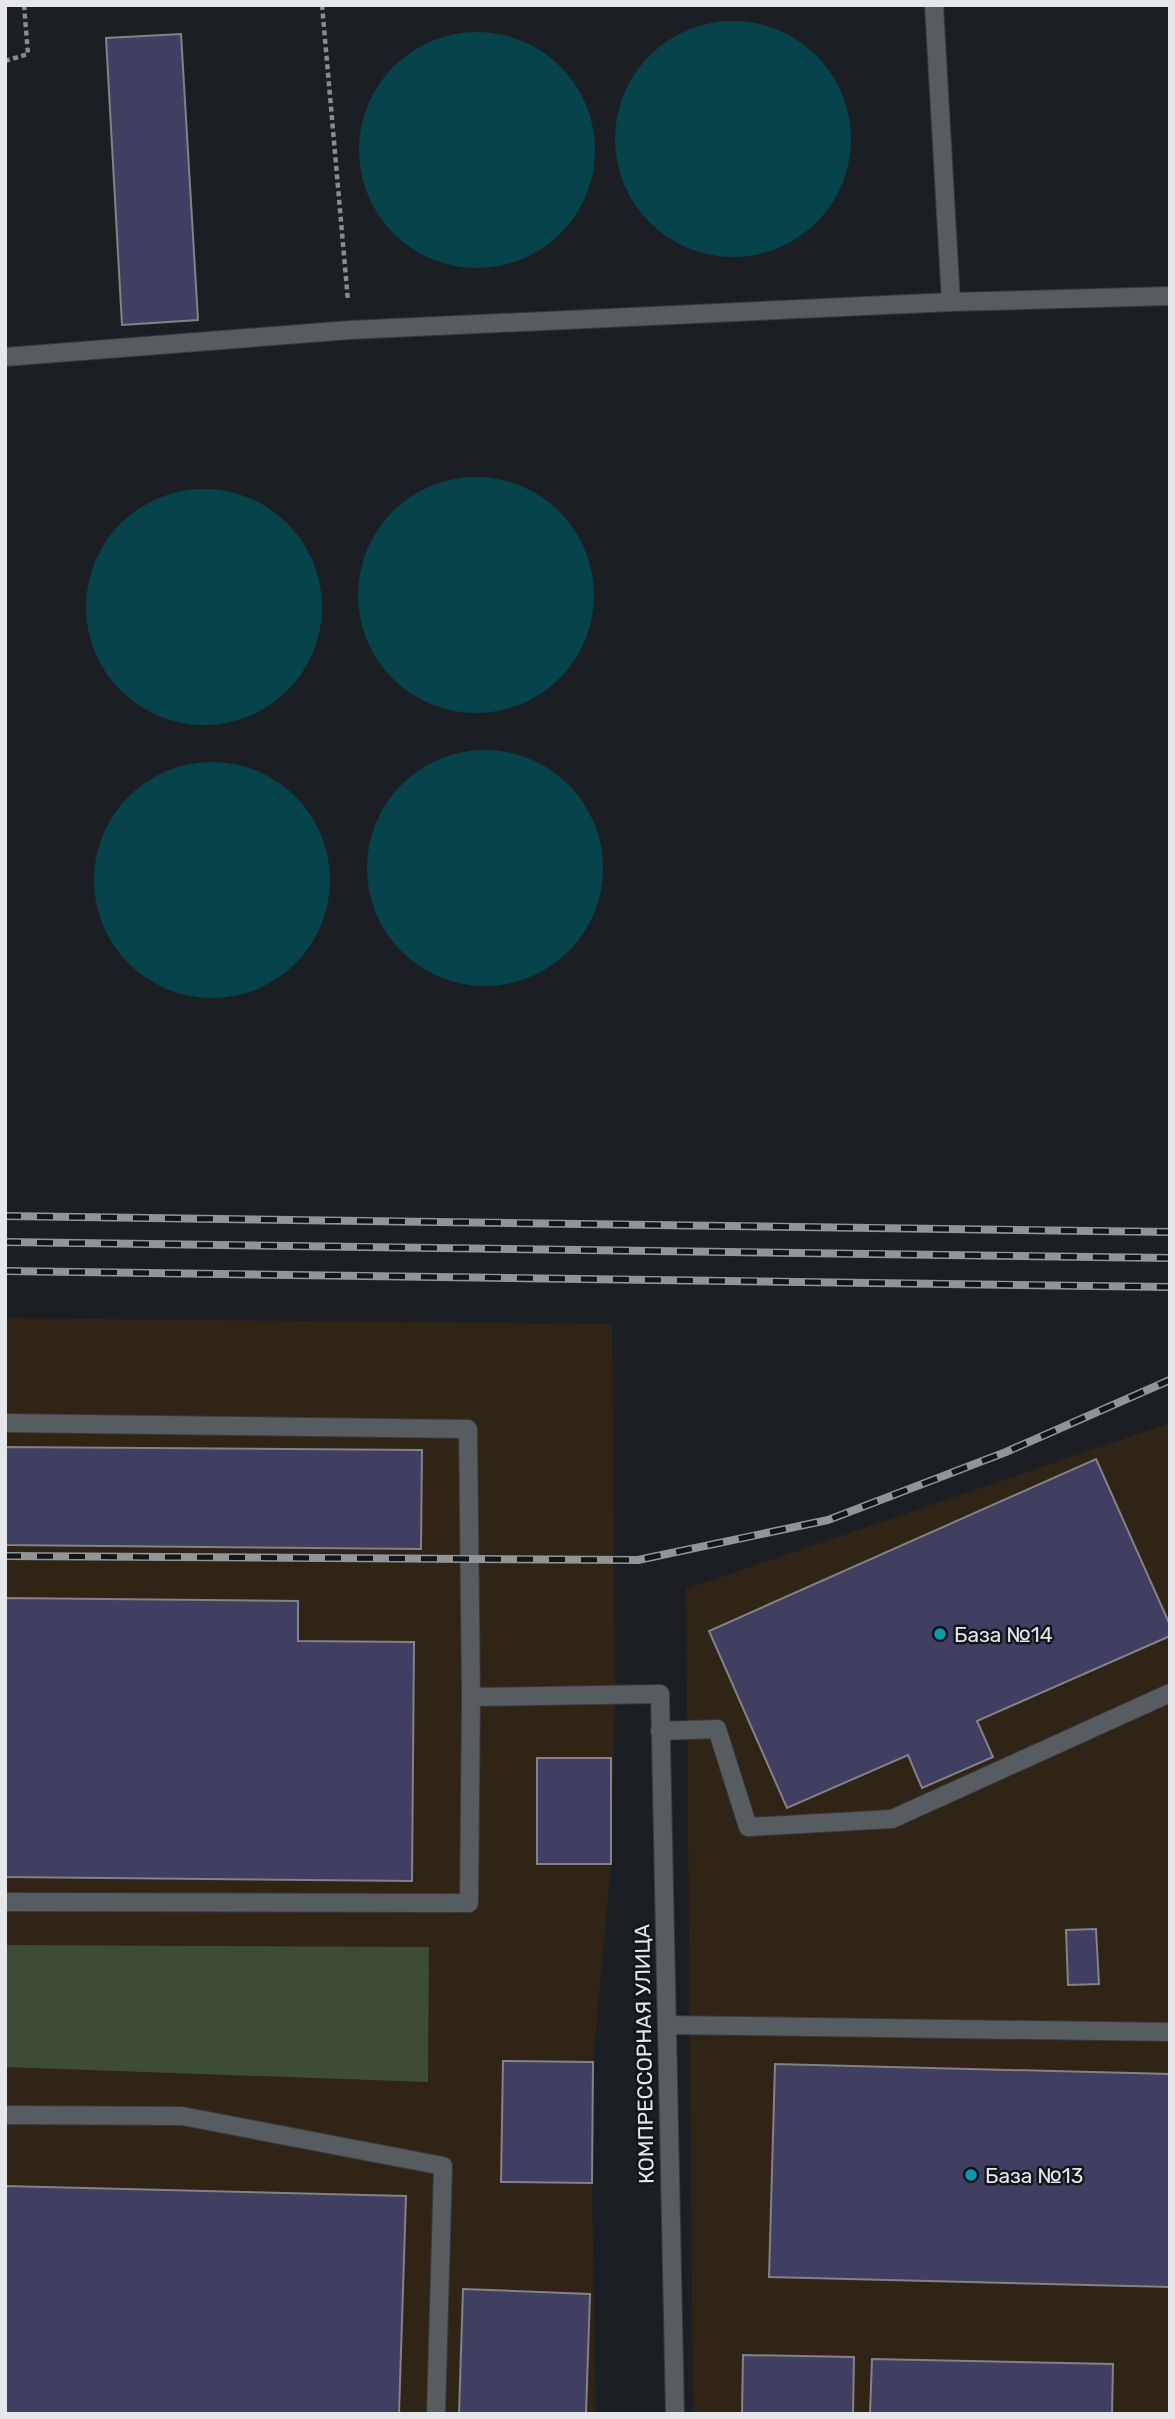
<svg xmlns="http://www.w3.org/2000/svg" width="1175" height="2419" viewBox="0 0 1175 2419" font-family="Rubik,sans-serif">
<rect width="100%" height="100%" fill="#1b1f23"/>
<!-- industrial -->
<g fill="#2f2415">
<polygon points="5,1318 612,1324 615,1695 611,1864 593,2062 592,2183 596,2414 5,2414"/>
<polygon points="1170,1423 1170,2414 693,2414 686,1589"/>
</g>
<!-- green -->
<polygon fill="#3e4c35" points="5,1945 429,1947 428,2082 5,2067"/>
<!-- water -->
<g fill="#06434b">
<circle cx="733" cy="139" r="118"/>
<circle cx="477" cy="150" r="118"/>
<circle cx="476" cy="595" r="118"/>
<circle cx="204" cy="607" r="118"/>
<circle cx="485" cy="868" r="118"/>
<circle cx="212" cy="880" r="118"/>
</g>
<!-- building -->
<g fill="#403f62" stroke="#828288" stroke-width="2">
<polygon points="181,34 198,320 122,325 106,38"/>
<polygon points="5,1447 422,1450 421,1549 5,1545"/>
<polygon points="1096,1459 1170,1625 1170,1636 977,1721 993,1757 922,1788 908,1755 787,1808 709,1631"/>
<polygon points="5,1598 298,1601 298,1641 414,1642 412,1881 5,1877"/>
<rect x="537" y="1758" width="74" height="106"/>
<polygon points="1096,1929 1099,1984 1068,1985 1066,1930"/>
<polygon points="503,2061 593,2062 592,2183 501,2182"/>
<polygon points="775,2064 1170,2074 1170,2287 769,2277"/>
<polygon points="5,2186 406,2196 399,2414 5,2414"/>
<polygon points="463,2289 590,2294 586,2414 459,2414"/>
<polygon points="743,2355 854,2357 853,2414 742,2414"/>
<polygon points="872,2359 1113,2364 1112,2414 870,2414"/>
</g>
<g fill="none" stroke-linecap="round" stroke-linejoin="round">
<defs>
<g id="service">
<polyline points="934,5 951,302"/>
<polyline points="5,357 350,330 951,302 1170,296"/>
<polyline points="5,1423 468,1429 471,1697"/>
<polyline points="660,1731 717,1729 748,1827 892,1819 1170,1693"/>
<polyline points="5,1902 469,1903 471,1697 660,1694"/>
<polyline points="667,2025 1170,2032"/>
<polyline points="5,2115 182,2116 443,2166 436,2414"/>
</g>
<polyline id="minor" points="660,1694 675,2414"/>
</defs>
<!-- service casing -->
<use href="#service" stroke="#373a3d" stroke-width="20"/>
<!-- minor casing -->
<use href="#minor" stroke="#373a3d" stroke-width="20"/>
<!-- path -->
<g stroke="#888b8f" stroke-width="4.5" stroke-dasharray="5 3.5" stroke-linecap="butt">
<polyline points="322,5 348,301"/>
<polyline points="5,61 28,54 24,5"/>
</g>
<!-- service -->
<use href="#service" stroke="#575c60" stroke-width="18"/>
<!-- minor -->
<use href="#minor" stroke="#575c60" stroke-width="18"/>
<defs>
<g id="rail">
<polyline points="5,1216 1170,1232"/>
<polyline points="5,1242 1170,1258"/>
<polyline points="5,1271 1170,1287"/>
<polyline points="5,1556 638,1560 828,1520 1006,1452 1170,1380"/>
</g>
</defs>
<!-- rail casing -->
<use href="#rail" stroke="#929598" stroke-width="8"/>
<!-- rail -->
<use href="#rail" stroke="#12161a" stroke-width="5" stroke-dasharray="16" stroke-linecap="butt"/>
</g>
<!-- markers -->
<g fill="#0f9aa8" stroke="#12161a" stroke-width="2.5">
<circle cx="940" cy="1634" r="7"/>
<circle cx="971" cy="2175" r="7"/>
</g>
<g text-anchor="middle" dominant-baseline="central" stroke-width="5" stroke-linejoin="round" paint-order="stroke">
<!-- poi labels -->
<g font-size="21" fill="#e5e7ea" stroke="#12161a" text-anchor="start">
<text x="954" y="1634">База №14</text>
<text x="985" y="2175">База №13</text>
</g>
<!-- street labels -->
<g font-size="21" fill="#e5e7ea" stroke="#12161a">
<text transform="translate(644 2054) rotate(-91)">КОМПРЕССОРНАЯ УЛИЦА</text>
</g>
</g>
<!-- border -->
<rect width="1175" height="2419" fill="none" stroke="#e5e7ea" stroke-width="14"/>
</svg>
